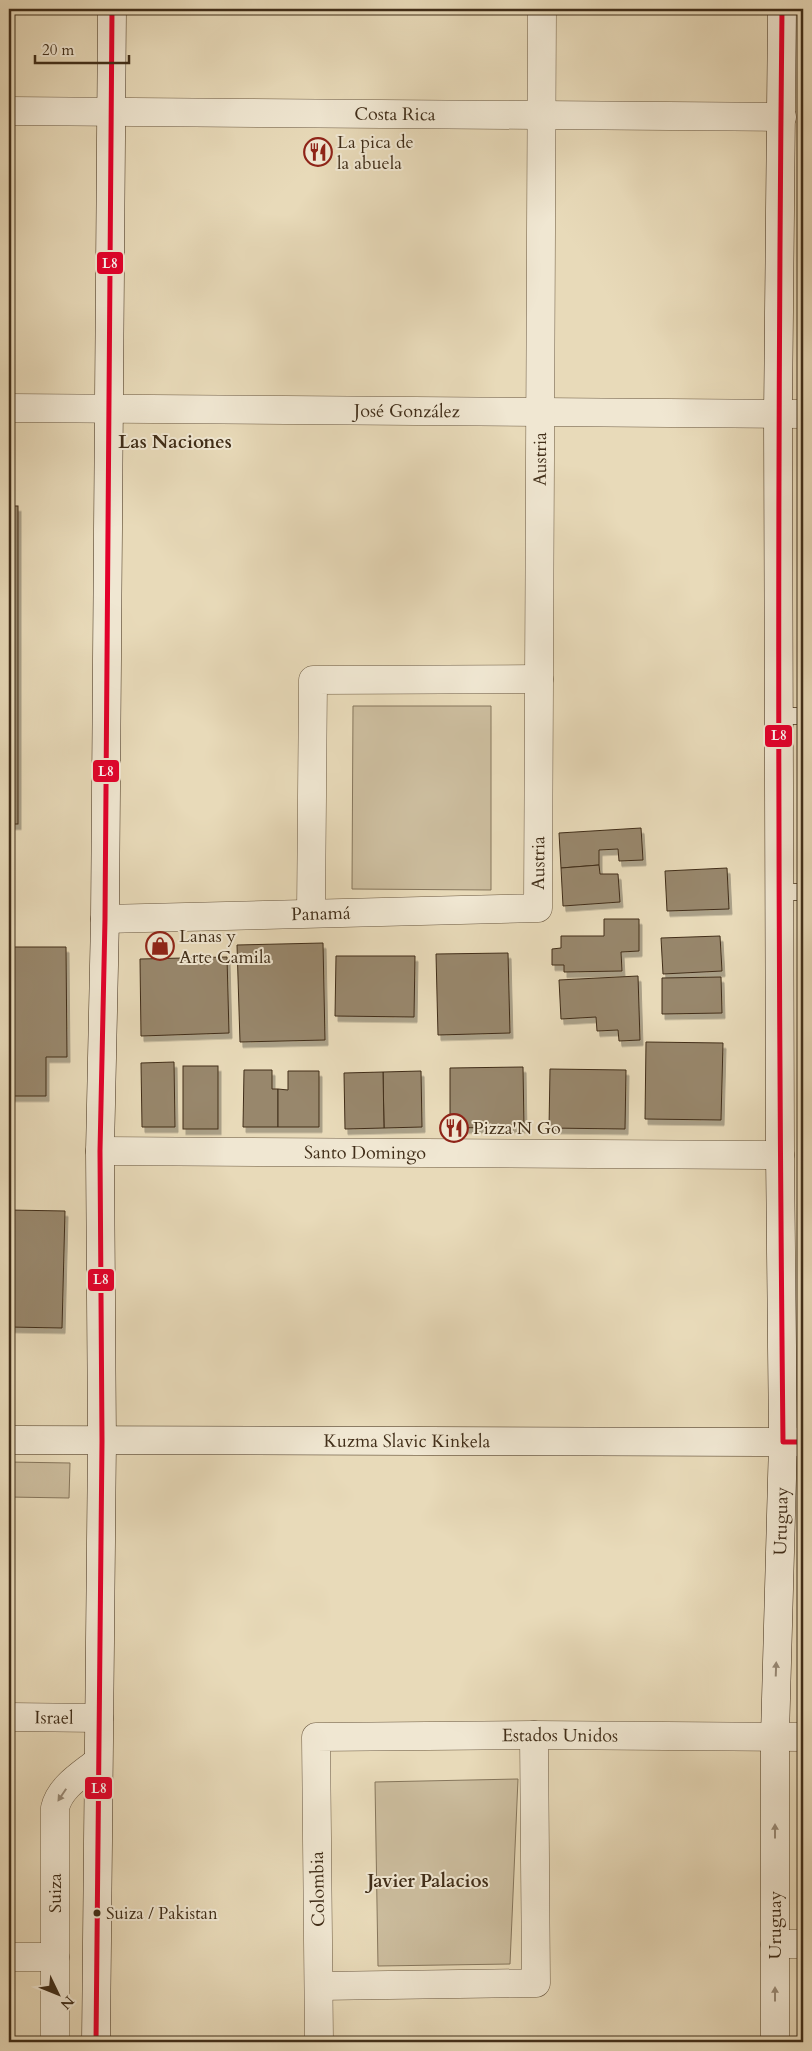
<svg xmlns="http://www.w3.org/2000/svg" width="812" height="2051" viewBox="0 0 812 2051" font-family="Cardo,serif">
<defs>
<filter id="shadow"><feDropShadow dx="3" dy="5.5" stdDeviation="0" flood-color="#0004"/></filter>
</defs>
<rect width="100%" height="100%" fill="#e8dab9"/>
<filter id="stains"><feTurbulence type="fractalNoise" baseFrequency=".004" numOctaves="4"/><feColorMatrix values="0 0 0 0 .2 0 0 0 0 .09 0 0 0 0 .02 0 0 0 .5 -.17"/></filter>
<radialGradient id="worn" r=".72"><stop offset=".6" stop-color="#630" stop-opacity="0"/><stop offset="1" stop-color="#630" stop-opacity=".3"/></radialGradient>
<!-- green -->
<g fill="#ccbd9e" stroke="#86765c">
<polygon points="353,706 491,706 491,890 352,889"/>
<polygon points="9,1462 70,1463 69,1498 9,1497"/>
<polygon points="518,1779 510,1964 378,1966 375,1782"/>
</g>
<!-- building -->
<g fill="#98876c" stroke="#412e19" filter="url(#shadow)">
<rect x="9" y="506" width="9" height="318"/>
<polygon points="641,828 643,860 619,861 618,849 599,850 599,865 561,868 559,833"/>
<polygon points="599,865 600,874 618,874 620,902 563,906 561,868"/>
<polygon points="727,868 729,909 667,911 665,871"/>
<polygon points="604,919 639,919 639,951 621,952 622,971 564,972 564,965 552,965 552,949 561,948 561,936 604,936"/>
<polygon points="720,936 722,971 663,974 661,938"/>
<polygon points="323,943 325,1040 240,1042 237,945"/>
<polygon points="9,947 66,947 67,1057 46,1057 46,1096 9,1096"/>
<polygon points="508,953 510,1033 438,1035 436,954"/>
<polygon points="336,956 415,956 414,1017 335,1016"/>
<polygon points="227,957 229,1033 141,1036 140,959"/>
<polygon points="638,976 640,1040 619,1041 618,1030 597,1031 596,1017 561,1019 559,980"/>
<polygon points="721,977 722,1013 662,1014 662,978"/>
<polygon points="646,1042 723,1043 721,1120 645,1119"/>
<polygon points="174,1062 175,1127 142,1127 141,1063"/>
<rect x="183" y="1066" width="35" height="63"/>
<polygon points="523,1067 524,1127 450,1128 450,1068"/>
<polygon points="550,1069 626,1070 625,1129 549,1128"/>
<polygon points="244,1070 272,1070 272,1089 278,1089 278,1127 243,1127"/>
<polygon points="288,1071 319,1071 319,1127 278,1127 278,1089 288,1090"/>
<polygon points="421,1071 422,1127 384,1128 383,1072"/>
<polygon points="383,1072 384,1128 345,1129 344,1073"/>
<polygon points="9,1210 65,1211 62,1328 9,1327"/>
</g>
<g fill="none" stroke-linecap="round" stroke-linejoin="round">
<defs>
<g id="lane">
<polyline points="780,716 803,716"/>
<polyline points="780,892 803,892"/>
</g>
<g id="street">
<path id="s1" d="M9,111L782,117"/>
<path id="s2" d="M9,408L803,414"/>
<polyline points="311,913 313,680 539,679"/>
<path id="s3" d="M105,919L538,908L542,9"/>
<path id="s4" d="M100,1151L780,1155"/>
<path id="s5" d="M9,1717L99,1718"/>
<polyline points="775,1944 803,1944"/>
<polyline points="9,1957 55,1957"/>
<polyline points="320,1986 536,1983 534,1735"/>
<path d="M55,2042V1808C60,1787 81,1775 97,1762"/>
<path id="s6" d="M319,2042L316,1737L534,1735L803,1737"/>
</g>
<g id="secondary">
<path id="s7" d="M9,1440L803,1442"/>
<polyline points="96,2042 102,1441 100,1151 105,919 112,9"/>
<path id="s8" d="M775,2042V1736L783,1442L780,1155L778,414L782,9"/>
</g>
</defs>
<!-- lane casing -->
<use href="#lane" stroke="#6b5941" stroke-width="18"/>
<!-- street casing -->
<use href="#street" stroke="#6b5941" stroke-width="29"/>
<!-- secondary casing -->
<use href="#secondary" stroke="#412e19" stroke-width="29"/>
<!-- lane -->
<use href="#lane" stroke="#f0e7d2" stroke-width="16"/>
<!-- street -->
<use href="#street" stroke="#f0e7d2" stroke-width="28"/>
<!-- secondary -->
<use href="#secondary" stroke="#f0e7d2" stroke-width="28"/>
<defs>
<g id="bus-1">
<path d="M782,9C777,487 778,964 783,1442H803"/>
<polyline points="96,2042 102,1441 100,1151 105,919 112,9"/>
</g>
</defs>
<!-- bus-1 casing -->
<use href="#bus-1" stroke="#f0e7d2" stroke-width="9"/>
<!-- bus-1 -->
<use href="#bus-1" stroke="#e4002b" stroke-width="5"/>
</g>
<!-- one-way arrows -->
<defs><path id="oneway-solid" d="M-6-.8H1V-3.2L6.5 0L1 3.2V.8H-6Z" transform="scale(1.25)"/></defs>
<g fill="#988a76">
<use href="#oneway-solid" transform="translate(776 1669) rotate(-88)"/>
<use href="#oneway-solid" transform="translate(62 1795) rotate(124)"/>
<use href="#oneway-solid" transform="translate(775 1831) rotate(-90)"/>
<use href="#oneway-solid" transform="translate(775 1994) rotate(-90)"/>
</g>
<!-- icons -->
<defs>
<symbol id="restaurant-ring" viewBox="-11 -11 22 22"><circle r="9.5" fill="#f0e7d2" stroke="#8f2418" stroke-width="1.5"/><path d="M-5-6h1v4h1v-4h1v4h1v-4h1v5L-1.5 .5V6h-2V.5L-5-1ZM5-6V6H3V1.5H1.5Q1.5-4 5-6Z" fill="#8f2418"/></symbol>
<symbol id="shop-ring" viewBox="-11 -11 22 22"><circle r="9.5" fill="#f0e7d2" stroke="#8f2418" stroke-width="1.5"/><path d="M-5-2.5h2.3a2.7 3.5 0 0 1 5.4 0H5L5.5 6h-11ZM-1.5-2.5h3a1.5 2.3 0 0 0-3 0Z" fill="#8f2418"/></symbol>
</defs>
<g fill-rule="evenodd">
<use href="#restaurant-ring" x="302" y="136" width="32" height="32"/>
<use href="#shop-ring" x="144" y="930" width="32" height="32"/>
<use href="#restaurant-ring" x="438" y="1112" width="32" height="32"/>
</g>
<!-- markers -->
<circle fill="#412e19" stroke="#f0e7d2" stroke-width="2" cx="97" cy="1913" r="4.5"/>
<g text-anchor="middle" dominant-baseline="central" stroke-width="4" stroke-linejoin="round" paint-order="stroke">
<!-- bus labels -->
<g font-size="17" fill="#412e19" stroke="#f0e7d2" text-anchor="start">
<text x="106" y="1913">Suiza / Pakistan</text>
</g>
<!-- street labels -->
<g font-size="18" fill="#412e19" stroke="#f0e7d2">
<text stroke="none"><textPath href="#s1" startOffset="386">Costa Rica</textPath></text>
<text stroke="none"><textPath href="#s2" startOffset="398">José González</textPath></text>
<text stroke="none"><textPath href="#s3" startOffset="882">Austria</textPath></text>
<text stroke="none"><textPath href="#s3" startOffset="478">Austria</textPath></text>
<text stroke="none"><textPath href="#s3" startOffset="216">Panamá</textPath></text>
<text stroke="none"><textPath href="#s4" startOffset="265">Santo Domingo</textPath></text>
<text stroke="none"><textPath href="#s7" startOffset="398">Kuzma Slavic Kinkela</textPath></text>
<text stroke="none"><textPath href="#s8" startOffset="521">Uruguay</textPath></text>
<text stroke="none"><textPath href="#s5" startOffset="45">Israel</textPath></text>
<text stroke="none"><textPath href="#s6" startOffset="549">Estados Unidos</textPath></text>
<text transform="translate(318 1889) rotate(-91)">Colombia</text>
<text transform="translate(55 1893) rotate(-90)">Suiza</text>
<text transform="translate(775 1925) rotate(-90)">Uruguay</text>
</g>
<!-- poi labels -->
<g font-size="18" fill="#412e19" stroke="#f0e7d2" text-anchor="start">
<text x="337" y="142">La pica de<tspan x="337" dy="21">la abuela</tspan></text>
<text x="179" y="936">Lanas y<tspan x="179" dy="21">Arte Camila</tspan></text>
<text x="473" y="1128">Pizza'N Go</text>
</g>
<!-- neighbourhood labels -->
<g font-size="19" font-weight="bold" fill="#412e19" stroke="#f0e7d2">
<text x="175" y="442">Las Naciones</text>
<text x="428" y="1881">Javier Palacios</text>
</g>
</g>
<g stroke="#f0e7d2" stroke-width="2">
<rect x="96" y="251" width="28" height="24" rx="5" fill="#e4002b"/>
<rect x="764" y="724" width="29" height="24" rx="5" fill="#e4002b"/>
<rect x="92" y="759" width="28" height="24" rx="5" fill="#e4002b"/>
<rect x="87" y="1268" width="28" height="24" rx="5" fill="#e4002b"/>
<rect x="84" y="1776" width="29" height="24" rx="5" fill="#e4002b"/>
</g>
<g font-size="14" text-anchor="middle" font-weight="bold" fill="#fff">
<text x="110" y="268">L8</text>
<text x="779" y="740">L8</text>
<text x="106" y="776">L8</text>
<text x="101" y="1284">L8</text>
<text x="99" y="1793">L8</text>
</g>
<!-- margin -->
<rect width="812" height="2051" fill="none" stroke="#e8dab9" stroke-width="30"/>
<rect x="10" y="10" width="792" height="2031" fill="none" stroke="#412e19" stroke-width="2.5"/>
<rect x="15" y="15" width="782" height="2021" fill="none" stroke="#412e19"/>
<!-- north arrow -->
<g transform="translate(58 1994) rotate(133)" stroke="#f0e7d2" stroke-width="4" paint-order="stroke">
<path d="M0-4L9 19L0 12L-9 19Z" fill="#412e19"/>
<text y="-8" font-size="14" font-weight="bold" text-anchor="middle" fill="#412e19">N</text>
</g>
<!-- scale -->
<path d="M35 55v8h94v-8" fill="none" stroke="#412e19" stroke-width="2.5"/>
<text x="42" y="55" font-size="15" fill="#412e19" stroke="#f0e7d2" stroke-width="4" paint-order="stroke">20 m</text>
<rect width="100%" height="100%" filter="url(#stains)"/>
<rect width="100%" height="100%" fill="url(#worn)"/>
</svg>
